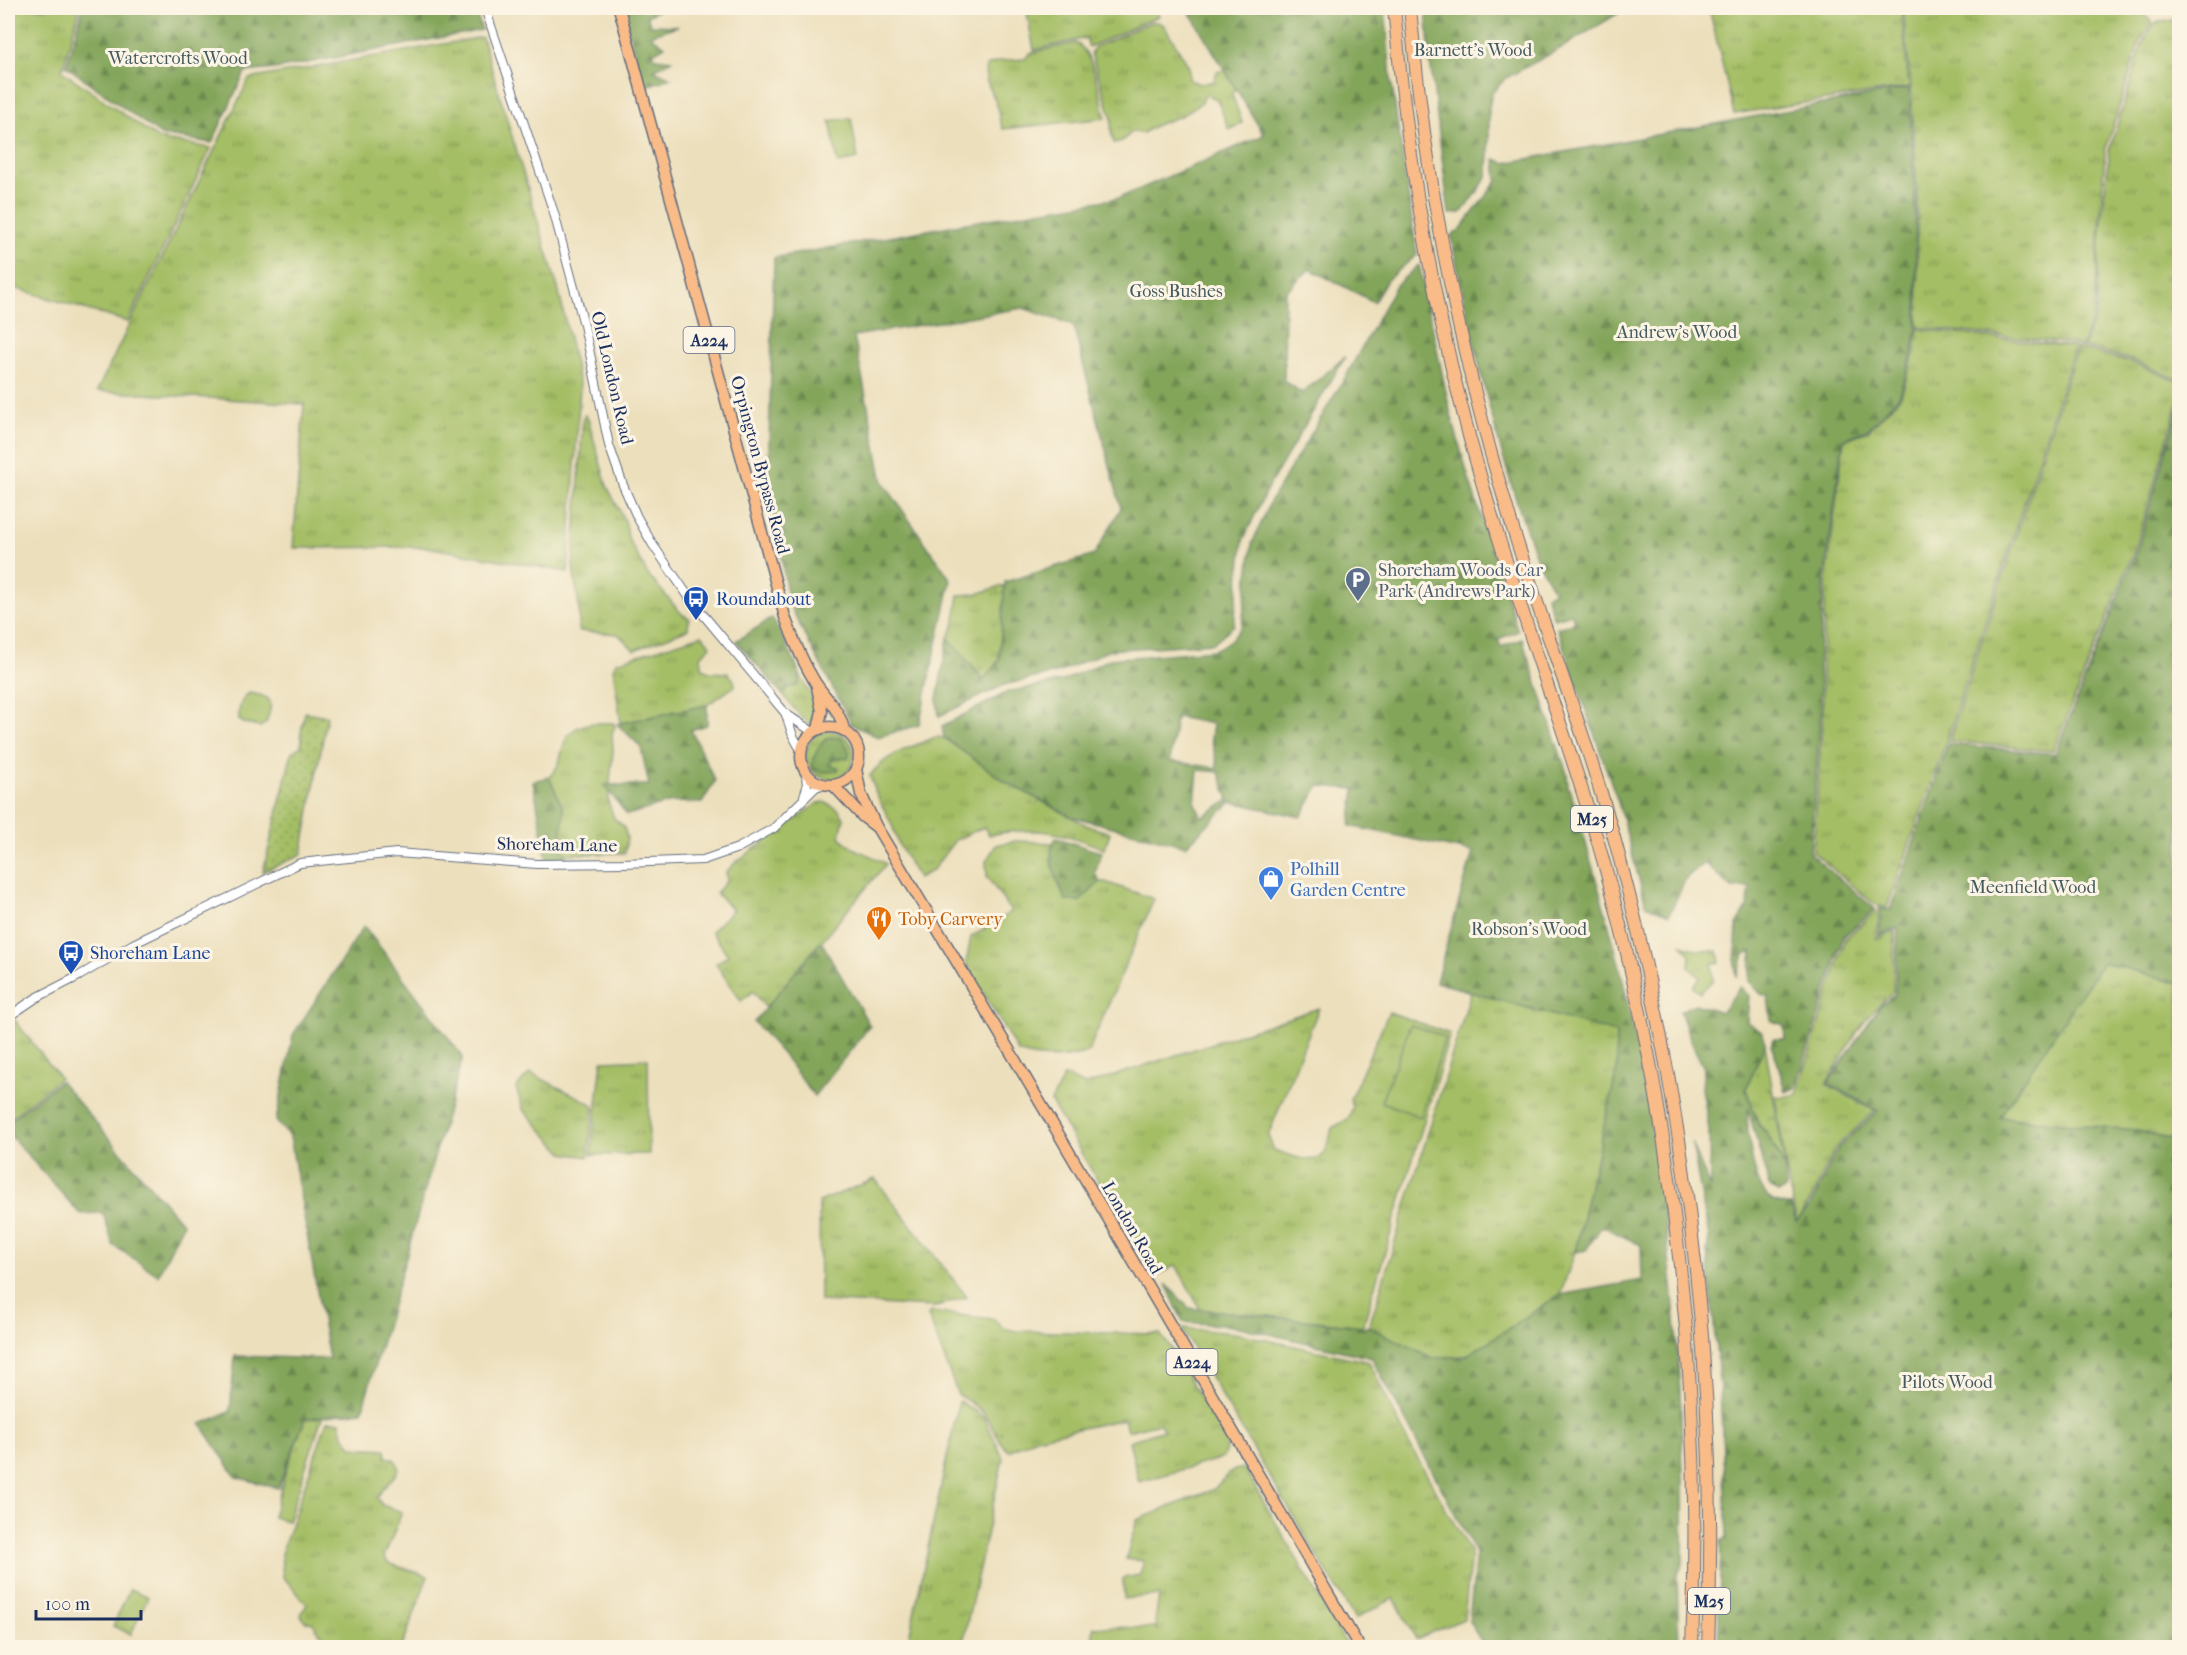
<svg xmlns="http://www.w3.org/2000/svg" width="2187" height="1655" viewBox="0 0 2187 1655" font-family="'IM FELL French Canon',serif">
<defs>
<pattern id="grass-tufts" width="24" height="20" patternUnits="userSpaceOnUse" patternTransform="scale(1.5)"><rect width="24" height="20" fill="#a4be65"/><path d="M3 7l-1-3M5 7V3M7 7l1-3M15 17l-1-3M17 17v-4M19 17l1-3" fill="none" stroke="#859b56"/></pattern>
<pattern id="forest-firs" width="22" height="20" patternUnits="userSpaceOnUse" patternTransform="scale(1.5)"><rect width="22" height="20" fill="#83a55a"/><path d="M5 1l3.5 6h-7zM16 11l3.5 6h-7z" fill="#6a874e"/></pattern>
<pattern id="garden-dots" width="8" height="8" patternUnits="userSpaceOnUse" patternTransform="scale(1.5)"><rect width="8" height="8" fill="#a4be65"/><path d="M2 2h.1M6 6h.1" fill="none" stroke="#859b56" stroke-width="1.8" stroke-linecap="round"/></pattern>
</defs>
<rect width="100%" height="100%" fill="#fcf5e5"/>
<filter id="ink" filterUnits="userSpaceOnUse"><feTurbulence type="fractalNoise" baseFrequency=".0167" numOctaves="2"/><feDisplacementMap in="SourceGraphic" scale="12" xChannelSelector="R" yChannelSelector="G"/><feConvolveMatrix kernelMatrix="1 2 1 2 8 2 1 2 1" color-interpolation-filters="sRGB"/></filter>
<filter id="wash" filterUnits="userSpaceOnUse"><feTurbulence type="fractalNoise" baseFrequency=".008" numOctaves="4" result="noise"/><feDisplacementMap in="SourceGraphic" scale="24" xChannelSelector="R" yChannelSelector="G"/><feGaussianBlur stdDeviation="1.35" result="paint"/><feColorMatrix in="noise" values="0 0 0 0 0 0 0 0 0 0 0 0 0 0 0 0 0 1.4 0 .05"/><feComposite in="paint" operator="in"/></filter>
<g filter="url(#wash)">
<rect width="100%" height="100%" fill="#ecdfbc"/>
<!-- grass -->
<g fill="url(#grass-tufts)" stroke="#607662" stroke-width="1.5">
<polygon points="8,8 80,8 62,71 159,139 211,148 128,322 8,286"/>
<polygon points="1026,8 1154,8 1159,16 1089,47 1086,38 1034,50"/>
<polygon points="1709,8 1901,8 1909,87 1734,114"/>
<polygon points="1903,8 2137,8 2152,22 2140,41 2105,151 2094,312 2082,347 2075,344 1918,327 1917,195 1911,88"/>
<polygon points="2179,19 2180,19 2179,380 2132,360 2084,347 2096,313 2099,250 2109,151 2143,42 2154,23"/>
<polygon points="1151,22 1158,22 1164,25 1189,67 1189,80 1201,84 1214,81 1217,72 1225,70 1236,88 1232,94 1242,123 1229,130 1217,99 1206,94 1202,102 1181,116 1156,125 1143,133 1132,132 1122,141 1114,143 1111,131 1112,119 1091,53 1095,47"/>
<polygon points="482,37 558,288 580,387 568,572 426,547 293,548 304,404 97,391 249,79"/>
<path d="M1075,43C1093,48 1101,100 1106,118L1003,129C999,120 998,110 995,100C991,89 983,79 986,66L1000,61L1025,59L1030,53Z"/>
<polygon points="1918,329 2075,347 1946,742 1887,908 1874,904 1813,852 1823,712 1822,661 1826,583 1844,440 1868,431 1901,396 1915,351"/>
<polygon points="2077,348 2131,362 2179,382 2179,399 2136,546 2053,751 1949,741"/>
<polygon points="585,415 588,419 607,486 626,523 628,538 648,575 682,614 689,618 688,629 634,650 618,634 579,631 579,607 573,567 583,418"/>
<polygon points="1005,586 999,660 984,680 948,638 954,626 959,595 977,594 998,587"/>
<polygon points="702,635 711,646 701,656 702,667 709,672 728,673 734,680 735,686 707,705 621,723 613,668 616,662"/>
<polygon points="800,675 815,703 817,709 814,724 807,724 808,722 802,718 783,695 788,687 798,686"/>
<path d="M613,723L615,726L612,733L613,751L608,801L614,818L624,827L627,838L625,853L565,854L561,843L563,810L549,777C560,766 559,762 563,747C569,723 591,722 613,723Z"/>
<circle cx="830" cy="755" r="24"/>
<path d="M936,737L944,738L1006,782L1088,826L1110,833L1104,849C1061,831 1035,826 989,835L984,827L955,840L932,871L918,878L899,845L892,825L876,793L870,776C883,755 914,746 936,737Z"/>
<path d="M824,802L838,809L844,818L840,836C851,852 870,853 886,864L766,1008L753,991L741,1001L716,964L728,955L711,931L733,910L716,893L727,881L726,872L735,863L818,803Z"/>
<path d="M1016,841L1053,843L1051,860L1080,901L1100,882H1105L1154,899L1088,1052C1067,1059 1038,1060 1018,1052L966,963L971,937L1011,912L987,876L986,861L996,845Z"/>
<path d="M1876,911L1879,918L1876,938L1895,931L1893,993C1862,1016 1846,1052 1826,1084L1875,1111L1836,1147L1809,1203L1797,1222C1786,1181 1782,1138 1775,1096L1784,1097L1797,1094L1845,939Z"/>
<polygon points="1682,945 1697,950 1718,951 1720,963 1712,963 1713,980 1700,993 1693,987 1700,977 1689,968 1690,954"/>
<polygon points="2103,962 2179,983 2179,1142 2134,1130 1999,1117"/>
<polygon points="1471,992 1616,1032 1617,1070 1575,1252 1560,1295 1466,1356 1432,1358 1369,1327"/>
<path d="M1319,1008L1268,1136L1274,1150C1287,1154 1317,1168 1325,1152C1329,1145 1330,1136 1332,1128L1348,1119L1353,1107L1350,1099L1389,1012L1450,1034L1363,1326L1200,1309L1176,1265L1155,1277L1051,1102L1064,1076L1086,1085Z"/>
<polygon points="13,1018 60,1078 8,1120 8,1022"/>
<polygon points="1765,1044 1785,1168 1767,1133 1759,1125 1746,1089"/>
<polygon points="648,1059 649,1154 591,1155 602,1061"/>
<polygon points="530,1073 592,1104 594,1108 588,1157 563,1153 523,1109 516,1088"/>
<polygon points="875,1179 967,1297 933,1307 820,1301 819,1202"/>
<path d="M931,1312L994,1319L1003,1328L1016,1331L1160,1334L1170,1347L1205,1406L1229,1441L1223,1458L1139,1482L1129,1441L1164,1430L1159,1423L1127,1431L1124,1419L1036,1438L1009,1451C998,1443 995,1430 988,1419C981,1408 969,1401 958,1395L928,1315Z"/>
<polygon points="1181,1328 1235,1333 1369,1362 1406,1438 1471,1553 1464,1619 1416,1639 1394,1598 1355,1619"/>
<polygon points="959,1401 984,1417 1003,1458 962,1647 907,1647"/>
<polygon points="322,1417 288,1521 273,1517 286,1470 305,1419"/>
<path d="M327,1421L340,1422L343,1435L353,1447L386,1449V1457C394,1458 397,1460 399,1469C393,1480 383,1487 377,1498L382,1505L402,1512L384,1557L388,1563L428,1576L402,1647C371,1648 329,1655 313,1623L305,1621L301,1615L307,1604L283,1577L281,1554Z"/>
<polygon points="1244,1468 1348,1647 1091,1647 1094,1627 1154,1628 1157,1630 1155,1622 1159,1595 1124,1599 1123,1578 1140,1575 1144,1561 1126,1559 1137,1520 1214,1489 1228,1474 1235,1470"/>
</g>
<!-- forest -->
<g fill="url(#forest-firs)" stroke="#4f6a5c" stroke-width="1.5" fill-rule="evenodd">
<polygon points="83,8 474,8 482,30 275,69 245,72 212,143 161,135 66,66"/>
<polygon points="622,8 662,8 647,16 651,25 678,26 650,35 665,46 653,53 655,58 672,60 654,70 671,78 644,87"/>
<polygon points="1187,8 1385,8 1391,79 1417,255 1387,280 1374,302 1310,269 1285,292 1284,381 1302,393 1345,357 1266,491 1243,541 1234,625 1213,643 1109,650 1060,672 1004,685 939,716 937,699 948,638 984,680 999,660 1005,582 1094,555 1121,508 1073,325 1023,308 854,336 883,482 951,580 919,725 878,737 852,725 789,604 768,480 774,258 972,222 1119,198 1264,135"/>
<polygon points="1426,8 1627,8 1561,48 1506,78 1492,93 1489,107 1489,155 1487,177 1476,194 1461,213 1449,214 1430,61"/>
<path d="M1909,88L1915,195L1917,327L1913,351L1900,395L1867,430L1843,439L1824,582L1819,660L1821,712L1810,854L1875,909L1843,937L1796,1088L1785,1092C1781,1078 1778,1057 1771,1046L1773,1039H1785L1784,1025L1771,1021L1768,996L1761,994L1749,981L1752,951L1744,954L1737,977L1735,964L1737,924L1747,908L1750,887L1732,888L1704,863L1686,878L1669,915L1646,905L1618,802L1557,628L1574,623L1572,614L1554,619L1546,595L1554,592C1550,583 1546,577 1541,568C1535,556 1531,542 1526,529C1493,434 1471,335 1451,236L1460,230L1497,181L1495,159L1505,163Z"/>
<path d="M1419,265L1450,411L1468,476L1518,631L1498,639L1501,647L1522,639L1567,774L1568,787L1577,810C1592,869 1611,926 1624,986C1667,1175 1686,1370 1683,1564L1677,1573L1679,1647H1485L1469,1622L1476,1553L1372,1358L1235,1326L1183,1322L1166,1284L1189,1308L1369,1327L1433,1358L1466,1356L1560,1295L1642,1280L1641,1245L1602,1226L1586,1250L1575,1252L1617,1070L1616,1033L1436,982L1473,852L1350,826L1355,789L1319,786L1301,817L1231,802L1186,846L1070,816L1006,782L944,738L942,726L1008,692L1063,681L1110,659L1213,650C1226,645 1236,637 1242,625L1252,544L1271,500L1345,378L1396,285ZM1176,717L1213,724L1211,738L1217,763V768L1170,761ZM1198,770L1219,772L1229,800L1202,817L1195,804Z"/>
<path d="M2179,406V983L2103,962L2000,1117L2134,1130L2179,1142V1647H1718L1721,1541L1727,1538L1720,1390L1707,1251L1709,1238L1692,1143L1710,1188L1709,1130L1702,1088L1704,1068L1693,1046L1680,1011L1695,1004L1722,1012L1740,987L1749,996L1747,1022L1763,1033L1765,1044L1746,1089L1758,1125L1767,1133L1785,1168L1786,1188L1778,1193L1769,1186L1748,1108C1745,1128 1753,1190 1773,1201C1778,1204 1786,1204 1791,1206L1796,1222L1810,1206L1838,1148L1878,1111L1828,1083L1880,1006L1895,995L1898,928L1879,935L1881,917L1879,908L1890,910L1948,744L2055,754L2138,547Z"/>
<path d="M772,618C776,624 800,670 800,676C800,680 798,683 798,686L788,687L783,695L736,641Z"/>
<polygon points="707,705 707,725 691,730 715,781 702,803 672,802 627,815 604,785 649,785 641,747 617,724"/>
<path d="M830,737L841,738C847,746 851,749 848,759C839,758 834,757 829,765L839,768L837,771L825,772L812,769C814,755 818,743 830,737Z"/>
<polygon points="549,777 564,810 561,843 567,859 547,860 533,781"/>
<path d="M1056,838C1073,842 1086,849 1102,852L1095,873L1100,882L1080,901H1066C1059,883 1043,856 1056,838Z"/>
<polygon points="364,926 463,1057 362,1411 305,1419 278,1488 236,1477 201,1424 230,1412 235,1356 329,1359 290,1137 276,1121 293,1035"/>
<polygon points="821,941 870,1026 814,1096 784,1056 754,1022"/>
<polygon points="60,1081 183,1224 158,1275 113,1245 103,1213 80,1214 8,1133 8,1122"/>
</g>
<!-- park -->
<g fill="#a4be65" stroke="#607662" stroke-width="1.5">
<polygon points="851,118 858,159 838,163 830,121"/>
<path d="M250,693C275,697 273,702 266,723L260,727L244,723L239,720C238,710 241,697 250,693Z"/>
<polygon points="1411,1025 1445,1037 1421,1117 1381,1102"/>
<polygon points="130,1589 148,1597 131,1634 113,1626"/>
</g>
<!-- garden -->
<polygon fill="url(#garden-dots)" stroke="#607662" stroke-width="1.5" points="305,712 327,716 302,854 263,872 292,752 301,746 302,739 300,737"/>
</g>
<g filter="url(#ink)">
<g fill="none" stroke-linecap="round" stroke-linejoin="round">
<defs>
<g id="minor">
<polyline points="485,8 554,213 584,325 609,445 623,485 637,517 653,545 691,600 786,714 813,732"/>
<polyline points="786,715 793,736 801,750"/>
<polyline points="804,796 807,787 806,773"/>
<polyline points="8,1017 36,998 79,976 133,944 300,863 397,853 537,864 623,863 703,860 738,848 774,828 816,787 824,784"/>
</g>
<g id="major">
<path d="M619,8L785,617C793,639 802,661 815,682C825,698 840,709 844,730"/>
<polyline points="817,687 822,711 818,729"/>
<circle cx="830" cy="756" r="29"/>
<polyline points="856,769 861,794 876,826 1014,1058 1360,1648"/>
<polyline points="833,785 863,817 875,826"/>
</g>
<g id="highway">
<path d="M1394,8C1408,175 1440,342 1488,503C1527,635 1578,763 1613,896C1676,1141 1703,1395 1692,1648"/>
<path d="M1410,8C1425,182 1459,352 1510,519C1544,632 1589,741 1619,856C1688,1114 1719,1380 1708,1648"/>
</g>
</defs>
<!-- minor casing -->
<use href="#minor" stroke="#646d7f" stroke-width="10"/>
<!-- major casing -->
<use href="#major" stroke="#646d7f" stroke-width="13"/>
<!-- highway casing -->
<use href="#highway" stroke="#646d7f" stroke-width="14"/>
<!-- minor -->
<use href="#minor" stroke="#fff" stroke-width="8"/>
<!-- major -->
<use href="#major" stroke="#f9bc89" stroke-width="10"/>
<!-- highway -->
<use href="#highway" stroke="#f9bc89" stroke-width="12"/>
</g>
</g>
<!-- icons -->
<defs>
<symbol id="parking-pin" viewBox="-11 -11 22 30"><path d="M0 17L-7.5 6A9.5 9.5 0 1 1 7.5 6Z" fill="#5c6f8a" stroke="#fcf5e5"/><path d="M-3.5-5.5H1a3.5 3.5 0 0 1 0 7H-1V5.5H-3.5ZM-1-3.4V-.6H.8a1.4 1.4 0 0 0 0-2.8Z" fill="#fff"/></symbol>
<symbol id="bus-pin" viewBox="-11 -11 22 30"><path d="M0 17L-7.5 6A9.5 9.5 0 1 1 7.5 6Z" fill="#1a4fb4" stroke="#fcf5e5"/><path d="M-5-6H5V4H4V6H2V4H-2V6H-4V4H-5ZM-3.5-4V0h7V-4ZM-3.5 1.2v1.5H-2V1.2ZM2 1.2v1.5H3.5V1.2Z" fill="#fff"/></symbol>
<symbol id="shop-pin" viewBox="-11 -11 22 30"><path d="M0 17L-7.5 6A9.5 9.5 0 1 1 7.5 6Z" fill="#3f7fe0" stroke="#fcf5e5"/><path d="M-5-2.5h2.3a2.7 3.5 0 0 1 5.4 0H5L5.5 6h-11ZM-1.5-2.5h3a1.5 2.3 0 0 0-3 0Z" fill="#fff"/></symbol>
<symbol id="restaurant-pin" viewBox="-11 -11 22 30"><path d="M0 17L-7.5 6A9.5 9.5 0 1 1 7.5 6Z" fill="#e8710a" stroke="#fcf5e5"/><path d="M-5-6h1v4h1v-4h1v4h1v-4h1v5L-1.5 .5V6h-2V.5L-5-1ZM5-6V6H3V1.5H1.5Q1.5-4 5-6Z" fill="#fff"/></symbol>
</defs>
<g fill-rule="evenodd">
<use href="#parking-pin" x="1343" y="565" width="30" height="40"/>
<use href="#bus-pin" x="681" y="584" width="30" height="40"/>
<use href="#shop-pin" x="1256" y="864" width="30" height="40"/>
<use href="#restaurant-pin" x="864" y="904" width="30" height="40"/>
<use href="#bus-pin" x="56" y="938" width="30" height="40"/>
</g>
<g text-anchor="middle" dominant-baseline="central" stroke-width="6" stroke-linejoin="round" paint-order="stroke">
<!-- shield labels -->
<g fill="#fcf5e5" stroke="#5e6a86" stroke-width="1.5">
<rect x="683.5" y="327" width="51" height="26" rx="4.5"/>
<rect x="1571" y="806" width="42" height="26" rx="4.5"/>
<rect x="1166.5" y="1349" width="51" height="26" rx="4.5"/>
<rect x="1688" y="1588" width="42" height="26" rx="4.5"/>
</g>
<g font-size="16" font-weight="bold" fill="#1b2f5e">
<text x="709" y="340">A224</text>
<text x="1592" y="819">M25</text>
<text x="1192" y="1362">A224</text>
<text x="1709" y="1601">M25</text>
</g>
<!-- park labels -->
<g font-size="18" fill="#445a60" stroke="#fcf5e5">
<text x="1473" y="50">Barnett's Wood</text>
<text x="178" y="58">Watercrofts Wood</text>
<text x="1176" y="291">Goss Bushes</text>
<text x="1677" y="332">Andrew's Wood</text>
<text x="2033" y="887">Meenfield Wood</text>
<text x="1529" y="929">Robson's Wood</text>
<text x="1947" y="1382">Pilots Wood</text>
</g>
<!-- street labels -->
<g font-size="18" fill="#1b2f5e" stroke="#fcf5e5">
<text transform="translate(612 378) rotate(77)">Old London Road</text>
<text transform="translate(760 465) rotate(75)">Orpington Bypass Road</text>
<text transform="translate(557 845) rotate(1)">Shoreham Lane</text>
<text transform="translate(1132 1228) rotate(60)">London Road</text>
</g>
<!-- service labels -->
<g font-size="18" fill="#4e5e75" stroke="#fcf5e5" text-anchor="start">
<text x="1378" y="570">Shoreham Woods Car<tspan x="1378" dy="21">Park (Andrews Park)</tspan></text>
</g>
<!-- transit labels -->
<g font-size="18" fill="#164399" stroke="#fcf5e5" text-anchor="start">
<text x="716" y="599">Roundabout</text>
<text x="90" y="953">Shoreham Lane</text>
</g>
<!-- shop labels -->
<g font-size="18" fill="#366cbe" stroke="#fcf5e5" text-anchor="start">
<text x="1290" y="869">Polhill<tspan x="1290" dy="21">Garden Centre</tspan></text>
</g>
<!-- food labels -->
<g font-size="18" fill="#c56008" stroke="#fcf5e5" text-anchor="start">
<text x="898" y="919">Toby Carvery</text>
</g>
</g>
<!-- margin -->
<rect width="2187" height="1655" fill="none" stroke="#fcf5e5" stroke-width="30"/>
<!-- scale -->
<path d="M36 1610v9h105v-9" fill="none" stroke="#1b2f5e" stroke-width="3"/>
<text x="45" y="1610" font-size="18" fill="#1b2f5e" stroke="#fcf5e5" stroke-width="4.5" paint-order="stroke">100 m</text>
</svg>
